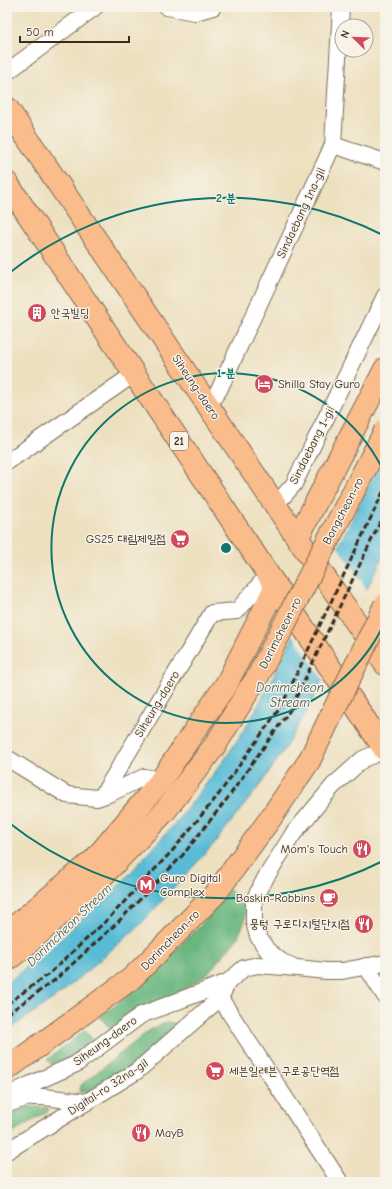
<svg xmlns="http://www.w3.org/2000/svg" width="392" height="1189" viewBox="0 0 392 1189" font-family="'Comic Neue','Poor Story',sans-serif">
<rect width="100%" height="100%" fill="#f7f3e8"/>
<filter id="ink" filterUnits="userSpaceOnUse"><feTurbulence type="fractalNoise" baseFrequency=".025" numOctaves="2"/><feDisplacementMap in="SourceGraphic" scale="8" xChannelSelector="R" yChannelSelector="G"/><feConvolveMatrix kernelMatrix="1 2 1 2 8 2 1 2 1" color-interpolation-filters="sRGB"/></filter>
<filter id="wash" filterUnits="userSpaceOnUse"><feTurbulence type="fractalNoise" baseFrequency=".012" numOctaves="4" result="noise"/><feDisplacementMap in="SourceGraphic" scale="16" xChannelSelector="R" yChannelSelector="G"/><feGaussianBlur stdDeviation="0.9" result="paint"/><feColorMatrix in="noise" values="0 0 0 0 0 0 0 0 0 0 0 0 0 0 0 0 0 1.4 0 .05"/><feComposite in="paint" operator="in"/></filter>
<g filter="url(#wash)">
<rect width="100%" height="100%" fill="#ede0bf"/>
<!-- forest -->
<g fill="#69b67f" stroke="#52704e">
<polygon points="229,890 246,901 245,921 237,939 206,975 115,1034 100,1017 121,1001 201,925"/>
<polygon points="167,1022 174,1023 176,1026 175,1030 132,1066 86,1092 80,1092 81,1085 150,1030"/>
<polygon points="85,1030 98,1047 51,1064 47,1060"/>
<polygon points="29,1107 39,1107 48,1108 49,1110 7,1137 7,1115"/>
</g>
<!-- water -->
<polygon fill="#59bcd7" stroke="#4a737a" points="385,453 385,552 310,705 287,745 261,784 213,845 140,925 64,991 7,1031 7,982 36,959 113,892 179,819 225,759 249,722 269,685"/>
<!-- pier -->
<g fill="#ede0bf">
<polygon points="383,452 337,546 368,591 324,681 293,635 269,682 248,721 227,752 204,785 168,830 112,889 177,818 223,758 247,721 268,684"/>
<polygon points="108,894 47,950 7,982 7,979 35,958"/>
</g>
</g>
<g filter="url(#ink)">
<g fill="none" stroke-linecap="round" stroke-linejoin="round">
<defs>
<g id="street">
<polyline points="167,7 195,12 213,7"/>
<polyline points="7,72 95,7"/>
<polyline points="333,145 385,162"/>
<polyline points="208,405 219,390 333,145 341,7"/>
<polyline points="7,462 134,374"/>
<polyline points="274,502 280,500 294,484 385,296"/>
<polyline points="7,758 67,795 97,798 111,793 144,777 161,780"/>
<polyline points="102,796 212,613 237,611 268,575"/>
<polyline points="292,966 282,962 267,950 258,936 254,922 254,900 266,877 293,834 333,786 363,759 385,750"/>
<polyline points="366,966 385,996"/>
<polyline points="220,998 340,1182"/>
<polyline points="7,1096 29,1085 76,1064 141,1015 228,982"/>
<polyline points="7,1104 30,1097 44,1097 86,1102"/>
<polyline points="7,1151 137,1071 220,998 228,982 244,968 258,965 297,968 326,971 342,971 385,963"/>
</g>
<g id="primary">
<polyline points="7,108 305,549 385,664"/>
<polyline points="7,183 385,750"/>
<polyline points="298,537 385,369"/>
<polyline points="7,933 94,860 159,783 227,683 276,586"/>
<polyline points="7,960 26,945 94,885 165,811 216,744 250,688"/>
<polyline points="7,1069 132,978 171,939 216,893 270,819 309,761"/>
</g>
</defs>
<!-- street casing -->
<use href="#street" stroke="#796a56" stroke-width="18"/>
<!-- primary casing -->
<use href="#primary" stroke="#796a56" stroke-width="24"/>
<!-- street -->
<use href="#street" stroke="#fff" stroke-width="16"/>
<!-- primary -->
<use href="#primary" stroke="#fabc8b" stroke-width="22"/>
<!-- rail -->
<g stroke="#3b2a1e" stroke-width="3" stroke-dasharray="6 3" stroke-linecap="butt">
<polyline points="7,1004 49,974 109,918 173,850 219,794 282,705 385,488"/>
<polyline points="7,1014 55,980 116,924 182,856 227,799 290,710 385,512"/>
</g>
<defs>
<g id="primary-bridge">
<polyline points="250,688 257,678 301,592 385,431"/>
<polyline points="309,761 385,605"/>
</g>
</defs>
<!-- primary-bridge casing -->
<use href="#primary-bridge" stroke="#796a56" stroke-width="24" stroke-linecap="butt"/>
<!-- primary-bridge -->
<use href="#primary-bridge" stroke="#fabc8b" stroke-width="22"/>
</g>
</g>
<!-- distance rings -->
<g fill="none" stroke="#0f766e" stroke-width="2">
<path d="M385 622A175 175 0 1 1 385 474"/>
<path d="M385 860A350 350 0 0 1 8 822M8 274A350 350 0 0 1 385 236"/>
</g>
<!-- icons -->
<defs>
<symbol id="building-disc" viewBox="-11 -11 22 22"><circle r="9.5" fill="#d1495b" stroke="#f7f3e8"/><path d="M-4-6H4V6H1V3H-1V6H-4ZM-2.5-4.3h1.7v1.8h-1.7ZM.8-4.3h1.7v1.8H.8ZM-2.5-1h1.7V.8h-1.7ZM.8-1h1.7V.8H.8Z" fill="#fff"/></symbol>
<symbol id="hotel-disc" viewBox="-11 -11 22 22"><circle r="9.5" fill="#d1495b" stroke="#f7f3e8"/><path d="M-6-4.5h1.5V1H6V5H4.5V3h-9V5H-6ZM-4 0a1.8 1.8 0 1 1 3.6 0ZM.5 0V-2.5h3Q6-2.5 6 0Z" fill="#fff"/></symbol>
<symbol id="supermarket-disc" viewBox="-11 -11 22 22"><circle r="9.5" fill="#d1495b" stroke="#f7f3e8"/><path d="M-6-5.5h2.5l.6 2H6L4.5 2H-2.5L-4.4-4H-6ZM-1.5 3.2a1.3 1.3 0 1 0 .1 0ZM3 3.2a1.3 1.3 0 1 0 .1 0Z" fill="#fff"/></symbol>
<symbol id="restaurant-disc" viewBox="-11 -11 22 22"><circle r="9.5" fill="#d1495b" stroke="#f7f3e8"/><path d="M-5-6h1v4h1v-4h1v4h1v-4h1v5L-1.5 .5V6h-2V.5L-5-1ZM5-6V6H3V1.5H1.5Q1.5-4 5-6Z" fill="#fff"/></symbol>
<symbol id="metro-disc" viewBox="-11 -11 22 22"><circle r="9.5" fill="#d1495b" stroke="#f7f3e8"/><path d="M-5.5 5V-5H-3L0 0L3-5H5.5V5H3V-.5L0 4L-3-.5V5Z" fill="#fff"/></symbol>
<symbol id="cafe-disc" viewBox="-11 -11 22 22"><circle r="9.5" fill="#d1495b" stroke="#f7f3e8"/><path d="M-5.5-4.5H6V0H3Q3 3.5 0 3.5H-2.5Q-5.5 3.5-5.5 0ZM3-3.2v2h1.7v-2ZM-6 4.5H4V6H-6Z" fill="#fff"/></symbol>
</defs>
<g fill-rule="evenodd">
<use href="#building-disc" x="26" y="302" width="22" height="22"/>
<use href="#hotel-disc" x="253" y="373" width="22" height="22"/>
<use href="#supermarket-disc" x="169" y="528" width="22" height="22"/>
<use href="#restaurant-disc" x="351" y="838" width="22" height="22"/>
<use href="#metro-disc" x="135" y="874" width="22" height="22"/>
<use href="#cafe-disc" x="318" y="887" width="22" height="22"/>
<use href="#restaurant-disc" x="353" y="913" width="22" height="22"/>
<use href="#supermarket-disc" x="204" y="1060" width="22" height="22"/>
<use href="#restaurant-disc" x="130" y="1122" width="22" height="22"/>
</g>
<g text-anchor="middle" dominant-baseline="central" stroke-width="3" stroke-linejoin="round" paint-order="stroke">
<!-- shield labels -->
<rect fill="#f7f3e8" stroke="#73665b" stroke-width="1" x="170" y="432" width="18" height="18" rx="3"/>
<g font-size="11" font-weight="bold" fill="#3b2a1e">
<text x="179" y="441">21</text>
</g>
<!-- street labels -->
<g font-size="12" fill="#3b2a1e" stroke="#f7f3e8">
<text transform="translate(301 213) rotate(-65)">Sindaebang 1na-gil</text>
<text transform="translate(196 387) rotate(56)">Siheung-daero</text>
<text transform="translate(312 445) rotate(-63)">Sindaebang 1-gil</text>
<text transform="translate(343 511) rotate(-62)">Bongcheon-ro</text>
<text transform="translate(280 633) rotate(-63)">Dorimcheon-ro</text>
<text transform="translate(157 704) rotate(-59)">Siheung-daero</text>
<text transform="translate(170 940) rotate(-46)">Dorimcheon-ro</text>
<text transform="translate(105 1041) rotate(-36)">Siheung-daero</text>
<text transform="translate(108 1087) rotate(-33)">Digital-ro 32na-gil</text>
</g>
<!-- poi labels -->
<g font-size="12" fill="#3b2a1e" stroke="#f7f3e8" text-anchor="start">
<text x="51" y="313">안국빌딩</text>
<text x="278" y="384">Shilla Stay Guro</text>
<text x="166" y="539" text-anchor="end">GS25 대림제일점</text>
<text x="348" y="849" text-anchor="end">Mom's Touch</text>
<text x="160" y="878">Guro Digital<tspan x="160" dy="14">Complex</tspan></text>
<text x="315" y="898" text-anchor="end">Baskin-Robbins</text>
<text x="350" y="924" text-anchor="end">뭉텅 구로디지털단지점</text>
<text x="229" y="1071">세븐일레븐 구로공단역점</text>
<text x="155" y="1133">MayB</text>
</g>
<!-- water labels -->
<g font-size="13" font-style="italic" fill="#445656" stroke="#f7f3e8">
<text x="290" y="687">Dorimcheon<tspan x="290" dy="15">Stream</tspan></text>
<text transform="translate(69 925) rotate(-44)">Dorimcheon Stream</text>
</g>
</g>
<circle cx="226" cy="548" r="6" fill="#0f766e" stroke="#f7f3e8" stroke-width="2"/>
<g font-size="12" text-anchor="middle" font-weight="bold" fill="#0f766e" stroke="#f7f3e8" stroke-width="3" stroke-linejoin="round" paint-order="stroke">
<text x="226" y="202">2 분</text>
<text x="226" y="377">1 분</text>
</g>
<!-- margin -->
<rect width="392" height="1189" fill="none" stroke="#f7f3e8" stroke-width="24"/>
<!-- north arrow -->
<g transform="translate(354 38) rotate(293)"><circle r="19" fill="#f7f3e8" stroke="#aca397"/>
<path d="M0-3L7 15L0 10L-7 15Z" fill="#d1495b"/>
<text y="-6" font-size="11" font-weight="bold" text-anchor="middle" fill="#3b2a1e">N</text>
</g>
<!-- scale -->
<path d="M20 36v6h109v-6" fill="none" stroke="#3b2a1e" stroke-width="2"/>
<text x="26" y="36" font-size="12" fill="#3b2a1e" stroke="#f7f3e8" stroke-width="3" paint-order="stroke">50 m</text>
</svg>
